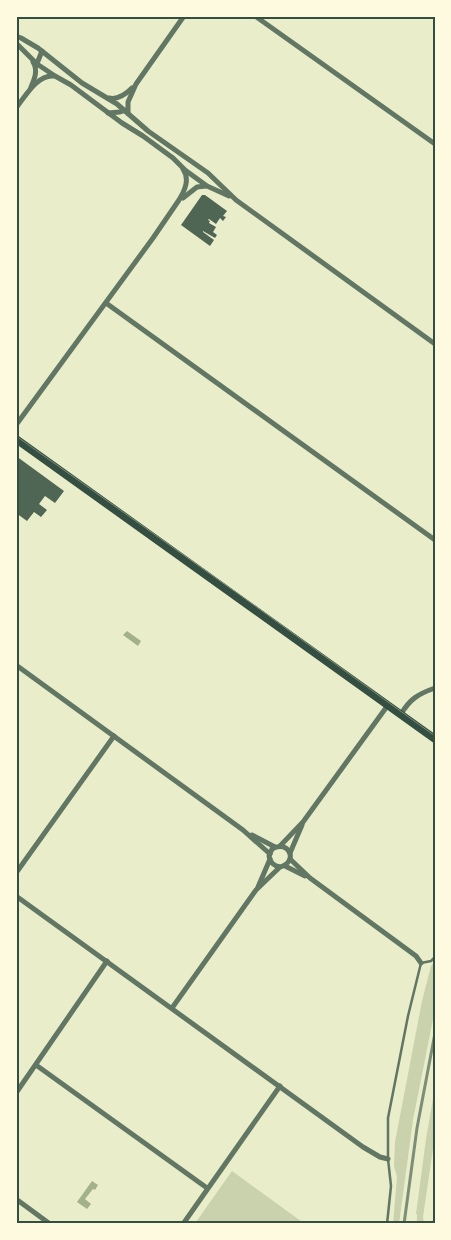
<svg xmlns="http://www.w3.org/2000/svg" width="451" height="1240" viewBox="0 0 451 1240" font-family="Roboto,sans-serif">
<rect width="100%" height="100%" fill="#e9edc9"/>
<!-- green -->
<g fill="#cad2ad">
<polygon points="435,961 435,1009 413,1120 399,1224 393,1224 397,1177 394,1166 395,1142 422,1001 431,966"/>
<polygon points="435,1087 435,1135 423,1217 424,1224 417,1224 417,1214 416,1214 426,1139"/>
<polygon points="232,1171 305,1224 199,1224 196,1222"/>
</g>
<!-- water -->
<g fill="#a3b18a">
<polygon points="127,631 141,641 138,646 123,635"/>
<polygon points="92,1181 98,1185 95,1190 93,1189 85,1199 91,1204 87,1209 77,1202"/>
</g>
<!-- building -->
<g fill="#4f6655">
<polygon points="202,195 205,195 227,211 223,216 226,217 223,221 220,218 216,224 209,219 208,220 210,221 209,223 216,227 213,232 217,235 215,238 203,231 203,232 214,240 210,246 181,225"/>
<polygon points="16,456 64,491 55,503 45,496 39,504 47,510 41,517 34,512 27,521 16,513"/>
</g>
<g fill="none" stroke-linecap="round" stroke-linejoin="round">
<!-- service -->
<polyline stroke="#617663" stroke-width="2.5" points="387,1224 391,1186 388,1159 388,1118 408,1016 421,963 431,961 435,957"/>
<!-- minor -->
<g stroke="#617663" stroke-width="5">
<polyline points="255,16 435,144"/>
<polyline points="16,36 21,38 38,48 82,83 117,104 148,131 208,173 236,200 435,344"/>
<polyline points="16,43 37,64 55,76 71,85 122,123 143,136 173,158 185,170 207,186 229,196"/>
<polyline points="36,66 42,51"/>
<path d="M31,87C35,78 38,70 33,62"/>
<path d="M109,98C118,100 125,95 132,88"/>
<path d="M16,108C25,97 37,74 54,76"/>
<polyline points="108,113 120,112 126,110"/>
<polyline points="128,113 128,102 136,84 184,16"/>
<polyline points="183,198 197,187 206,186"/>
<polyline points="106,303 435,540"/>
<path d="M16,425L153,238L179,200C185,190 190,179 183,169"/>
<polyline points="16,665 243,830 270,854"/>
<path d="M401,714C410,699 418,694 435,688"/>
<polyline points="252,835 275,847"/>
<polyline points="280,846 303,822 388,705"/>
<polyline points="290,853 302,825"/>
<polyline points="290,859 310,878 416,956 421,963"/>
<polyline points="285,866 305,876"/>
<polyline points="16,873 114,736"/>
<polyline points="258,887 270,859"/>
<polyline points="16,896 363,1147 380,1157 388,1159"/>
<path d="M172,1008L256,890L280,867C299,862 289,839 272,849L269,856C270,863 274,866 280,867"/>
<polyline points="36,1065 207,1188"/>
<polyline points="16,1093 107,961"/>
<polyline points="16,1199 50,1224"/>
<polyline points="183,1224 280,1086"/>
<polyline points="433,1224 435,1222"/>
</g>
<!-- primary -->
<polyline stroke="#344e41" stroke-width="8" points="16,439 435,739"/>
<!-- tram -->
<polyline stroke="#7c8e77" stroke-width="1" points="16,436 244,598 435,736"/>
<!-- rail -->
<polyline stroke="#7c8e77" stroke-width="3" points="404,1224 417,1128 435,1033"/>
</g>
<!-- border -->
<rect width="451" height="1240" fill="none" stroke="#fefae0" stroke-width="35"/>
<rect x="18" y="18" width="416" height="1204" fill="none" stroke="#344e41" stroke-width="2"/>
</svg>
